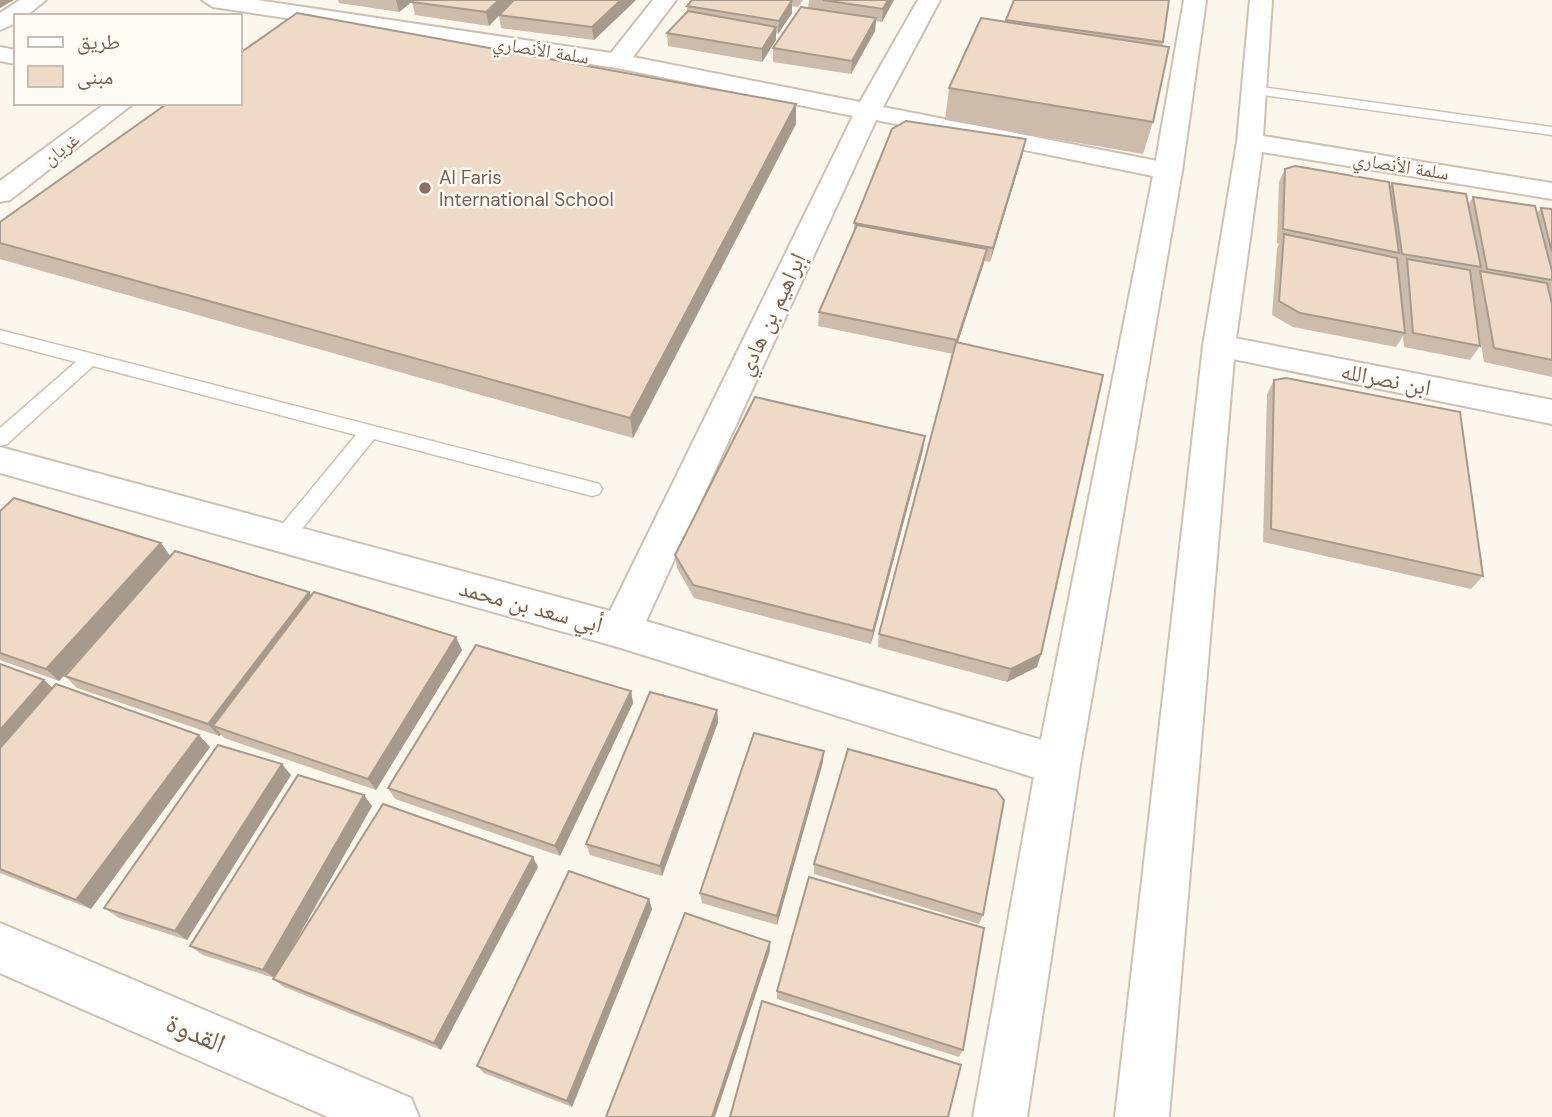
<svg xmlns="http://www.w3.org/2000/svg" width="1552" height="1117" viewBox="0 0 1552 1117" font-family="'DM Sans','Noto Naskh Arabic',sans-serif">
<rect width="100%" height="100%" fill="#fbf7ed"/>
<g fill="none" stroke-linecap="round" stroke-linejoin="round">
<defs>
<g id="lane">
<polygon points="1254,86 1552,127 1552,135 1249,93 1247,90"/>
<polygon points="0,330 592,482 599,484 602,489 599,494 592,496 374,439 289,545 275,545 272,539 275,533 356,435 93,366 7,444 0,446 0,428 76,362 0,342"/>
</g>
<g id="street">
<polygon points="20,0 46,0 26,16 16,16 16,23 0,30 0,13"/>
<polygon points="202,0 257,0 611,53 653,0 676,0 633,57 860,102 918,0 940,0 883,107 1178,165 1182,171 1178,177 1168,179 876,120 646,621 1058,745 1074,751 1080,765 1074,779 1058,785 621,648 0,473 0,447 610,611 853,116 617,68 213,7"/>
<polygon points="0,47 16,50 16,64 0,61"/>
<polygon points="106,103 134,103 10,200 0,202 0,181"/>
<polygon points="1219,335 1552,400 1552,424 1208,354 1203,346 1208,338"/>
<polygon points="0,923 411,1098 419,1117 328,1117 0,973"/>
</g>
<g id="secondary">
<polygon points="1184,0 1206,0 1182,171 1080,765 1027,1117 973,1117 1036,765 1154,171"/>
<polygon points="1250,0 1272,0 1263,136 1552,183 1552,199 1262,152 1235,346 1169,1117 1115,1117 1203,346 1237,142"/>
</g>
</defs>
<!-- lane casing -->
<use href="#lane" stroke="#cdc0b3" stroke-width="3"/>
<!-- street casing -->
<use href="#street" stroke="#cdc0b3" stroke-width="4"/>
<!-- secondary casing -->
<use href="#secondary" stroke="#cfc1b1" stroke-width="4"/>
<!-- lane -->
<use href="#lane" fill="#fff" fill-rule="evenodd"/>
<!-- street -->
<use href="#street" fill="#fff" fill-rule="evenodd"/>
<!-- secondary -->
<use href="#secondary" fill="#fff" fill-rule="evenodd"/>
</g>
<!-- wall -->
<g fill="#cdbbab">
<polygon points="338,0 414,0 399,12 339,3"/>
<polygon points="636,0 594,40 501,28 499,15 489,26 415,15 412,2"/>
<polygon points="692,0 803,0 798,7 792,6 792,13 778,34 776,33 776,40 762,62 668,46 667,33 687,12 687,6"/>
<polygon points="809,0 894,0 882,22 876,21 875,31 851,74 773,62 773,48 808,8"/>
<polygon points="1014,0 1163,42 1153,122 1143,154 945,120 949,88 1005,22"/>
<polygon points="796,104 796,124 633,438 0,259 0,222"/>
<polygon points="1023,153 990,262 984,261 958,342 1041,654 1037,667 1007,682 878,647 879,634 953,354 818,326 819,312 854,231 854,223"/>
<polygon points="1285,169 1389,187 1392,183 1468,205 1473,197 1537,213 1541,208 1552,209 1552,377 1484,362 1477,322 1480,346 1470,360 1404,347 1403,336 1396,347 1293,327 1272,315 1277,248 1279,244 1277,243 1279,182"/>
<polygon points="1274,380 1483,576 1471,589 1263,542 1267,394"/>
<polygon points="923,450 871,644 694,598 677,568 675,555"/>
<polygon points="0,511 170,556 312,596 462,650 376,790 224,738 221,734 219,736 77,688 65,676 120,613 59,681 0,660"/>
<polygon points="0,664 44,680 52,688 210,747 91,909 0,873"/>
<polygon points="631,691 633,703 560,856 395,799 388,788"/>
<polygon points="717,710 718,722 662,876 590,855 586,844"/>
<polygon points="823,762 777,925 702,903 700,893"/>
<polygon points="291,775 187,940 119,918 104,908"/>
<polygon points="372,806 281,967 538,867 441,1050 284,987 273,979 274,978 203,955 190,946"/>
<polygon points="814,864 983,915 979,924 814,874"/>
<polygon points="652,909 572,1107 484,1073 477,1066"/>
<polygon points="777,991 963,1050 959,1057 777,999"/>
</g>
<!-- shaded-wall -->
<g fill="#a7998b">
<polygon points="0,0 14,0 0,8"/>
<polygon points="396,0 414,0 399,12"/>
<polygon points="499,0 514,0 489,26 486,12"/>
<polygon points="621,0 636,0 594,40 592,27"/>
<polygon points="792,0 792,13 778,34 779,21"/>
<polygon points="888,0 894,0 882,22 883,9"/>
<polygon points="876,18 875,31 851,74 852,61"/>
<polygon points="776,27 776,40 762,62 762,49"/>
<polygon points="796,104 796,124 633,438 630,418"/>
<polygon points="1026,139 1023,153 990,262 993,248"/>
<polygon points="987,249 984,263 954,354 957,340"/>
<polygon points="925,436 923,450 871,644 873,631"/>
<polygon points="161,543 171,557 59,681 46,669"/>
<polygon points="309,592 317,605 213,726 221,734 219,736 208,724"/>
<polygon points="456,637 462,650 376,790 368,779"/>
<polygon points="1041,654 1037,667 1007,682 1011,669"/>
<polygon points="44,680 58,693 0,758 0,730"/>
<polygon points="631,691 633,703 560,856 555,846"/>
<polygon points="717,710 718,722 662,876 660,866"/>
<polygon points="199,735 210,747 91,909 76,900"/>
<polygon points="824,751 823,762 777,925 777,916"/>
<polygon points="282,764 291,775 187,940 175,931"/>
<polygon points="364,795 372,806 275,978 263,970"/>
<polygon points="533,857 538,867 441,1050 434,1043"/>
<polygon points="649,899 652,909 572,1107 567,1101"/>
<polygon points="770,942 770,951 715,1117 712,1117"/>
</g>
<!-- building -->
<g fill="#eedac7" stroke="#a7998b" stroke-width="2">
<polygon points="414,0 499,0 486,12 412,2"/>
<polygon points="514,0 621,0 592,27 499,15"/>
<polygon points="692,0 792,0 779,21 687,6"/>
<polygon points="823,0 888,0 883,9"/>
<polygon points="1014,0 1169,0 1163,42 1006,20"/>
<polygon points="801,7 876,18 852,61 773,48"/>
<polygon points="688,11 776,27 762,49 667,33"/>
<polygon points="297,13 796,104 630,418 0,243 0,222 168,103 240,103 240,53"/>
<polygon points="981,18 1169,47 1153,122 949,88"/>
<polygon points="906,121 1026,139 993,248 854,223 892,129"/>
<polygon points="1295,166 1389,182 1399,253 1283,229 1285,169"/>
<polygon points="1392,183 1466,194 1481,267 1402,254"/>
<polygon points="1473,197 1535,206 1552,271 1552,280 1487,269"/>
<polygon points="1541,208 1552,209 1552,252"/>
<polygon points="857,225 987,249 957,340 819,312"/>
<polygon points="1284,234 1397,258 1405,333 1300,313 1279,301"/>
<polygon points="1407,259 1470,270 1480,346 1413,333"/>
<polygon points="1480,271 1547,283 1552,304 1552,360 1494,348"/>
<polygon points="956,342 1103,375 1041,654 1011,669 879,634"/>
<polygon points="1286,378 1460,412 1483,576 1271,529 1274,380"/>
<polygon points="755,397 925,436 873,631 693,585 675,555"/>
<polygon points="14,498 161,543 46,669 0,653 0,511"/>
<polygon points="175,551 309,592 208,724 65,676"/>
<polygon points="314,592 456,637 368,779 213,726"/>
<polygon points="476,645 631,691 555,846 388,788"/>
<polygon points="0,664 44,680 0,730"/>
<polygon points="56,684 199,735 76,900 0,869 0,748"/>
<polygon points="650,692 717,710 660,866 586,844"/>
<polygon points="754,733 824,751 777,916 700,893"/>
<polygon points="218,745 282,764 175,931 104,908"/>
<polygon points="848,749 996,790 1004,800 983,915 814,864"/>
<polygon points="298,775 364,795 263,970 190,946"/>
<polygon points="383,804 533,857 434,1043 273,979"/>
<polygon points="569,871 649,899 567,1101 477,1066"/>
<polygon points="809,877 984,928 963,1050 777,991"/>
<polygon points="685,913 770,942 712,1117 606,1117"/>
<polygon points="762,1001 961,1065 948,1117 730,1117"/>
</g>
<!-- markers -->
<circle fill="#8d6e63" stroke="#fefbf4" stroke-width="2.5" cx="425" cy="188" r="7"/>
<g text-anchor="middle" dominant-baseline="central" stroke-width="5" stroke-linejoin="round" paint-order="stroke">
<!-- far-street labels -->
<g font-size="19" fill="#756151" stroke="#fefbf4">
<text transform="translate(541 50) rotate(9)">سلمة الأنصاري</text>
<text transform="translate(61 149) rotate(-37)">غريان</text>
<text transform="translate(1401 166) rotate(9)">سلمة الأنصاري</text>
</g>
<!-- far-education labels -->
<g font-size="19" fill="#785e54" stroke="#fefbf4" text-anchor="start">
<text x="439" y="177">Al Faris<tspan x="439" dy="22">International School</tspan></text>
</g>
<!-- street labels -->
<g font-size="23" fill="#756151" stroke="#fefbf4">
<text transform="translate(771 314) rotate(-65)">إبراهيم بن هادي</text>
<text transform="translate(1386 379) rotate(11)">ابن نصرالله</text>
<text transform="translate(531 606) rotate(15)">أبي سعد بن محمد</text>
</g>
<!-- near-street labels -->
<g font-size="28" fill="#756151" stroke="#fefbf4">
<text transform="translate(196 1033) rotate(23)">القدوة</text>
</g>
</g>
<!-- legend -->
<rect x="14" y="14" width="228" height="91" fill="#fefbf4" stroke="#c7bdb3" stroke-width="2"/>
<rect x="28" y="37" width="35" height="10" fill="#ffffff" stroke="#c7bdb3" stroke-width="2"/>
<text x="77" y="49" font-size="21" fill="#756151">طريق</text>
<rect x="28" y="66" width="35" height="21" fill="#eedac7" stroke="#c7bdb3" stroke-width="2"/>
<text x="77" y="84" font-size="21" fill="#756151">مبنى</text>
</svg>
